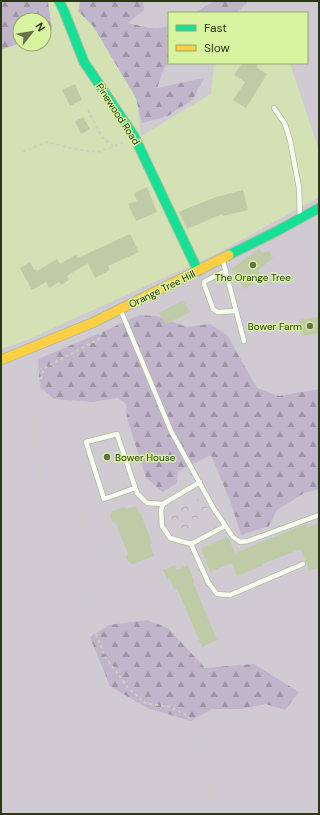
<svg xmlns="http://www.w3.org/2000/svg" width="320" height="815" viewBox="0 0 320 815" font-family="'DM Sans',sans-serif">
<defs>
<pattern id="forest-firs" width="22" height="20" patternUnits="userSpaceOnUse"><rect width="22" height="20" fill="#c1b5cc"/><path d="M5 1l3.5 6h-7zM16 11l3.5 6h-7z" fill="#9d94a4"/></pattern>
<pattern id="park-crowns" width="20" height="18" patternUnits="userSpaceOnUse"><rect width="20" height="18" fill="#d0cad2"/><path d="M2 6a3 3 0 1 1 6 0M12 15a3 3 0 1 1 6 0" fill="none" stroke="#b3aeb3"/></pattern>
</defs>
<rect width="100%" height="100%" fill="#d3e1b4"/>
<!-- grass -->
<g fill="#d0cad2">
<polygon points="126,1 319,1 319,150 290,63 307,63 307,13 274,13 273,11 270,13 169,13 169,63 214,63 211,94 141,136"/>
<polygon points="319,197 319,814 1,814 1,349 27,340 212,256"/>
</g>
<!-- forest -->
<g fill="url(#forest-firs)">
<polygon points="1,1 48,1 52,30 44,33 44,20 20,20 20,43 1,50"/>
<path d="M80,1H143L144,10L128,23C142,26 155,32 169,25V62L164,68L157,88L204,78L193,99L168,116L142,123L136,98L93,26L78,11Z"/>
<polygon points="214,1 248,1 237,13 195,13"/>
<polygon points="139,315 157,316 187,327 210,324 227,335 257,388 279,396 319,389 319,489 304,493 277,510 269,526 241,535 231,503 211,455 178,471 177,483 163,492 146,478 127,418 126,404 118,398 92,402 54,399 40,387 38,359 107,330"/>
<polygon points="147,620 168,628 205,668 254,664 299,692 285,710 266,704 242,709 212,709 191,721 147,708 110,686 90,637 109,625"/>
</g>
<!-- park -->
<polygon fill="url(#park-crowns)" points="197,499 206,506 210,515 207,522 197,528 183,532 172,525 169,515 171,509 177,505"/>
<!-- building -->
<g fill="#bfcba7">
<polygon points="242,63 259,63 256,67 267,74 246,108 233,100 245,82 234,75"/>
<polygon points="75,84 82,100 70,106 62,90"/>
<polygon points="83,117 90,129 81,134 75,121"/>
<polygon points="147,187 157,212 136,221 128,204 137,201 134,193"/>
<polygon points="243,190 248,210 223,216 222,214 187,229 179,212 216,197"/>
<polygon points="130,234 139,252 108,266 110,270 95,278 88,263 67,276 69,280 61,285 59,282 49,288 46,282 32,290 20,268 30,262 34,270 36,269 37,271 57,259 60,264 76,255 78,258"/>
<polygon points="259,249 263,253 269,251 273,258 258,270 262,277 245,289 231,269"/>
<polygon points="183,300 190,312 166,324 159,313"/>
<polygon points="319,317 319,333 302,336 299,320"/>
<polygon points="136,506 139,513 140,512 152,543 150,545 154,556 133,564 128,561 126,557 128,554 116,524 112,522 110,515 112,511 124,507 126,509"/>
<polygon points="319,523 319,568 309,571 301,549 262,564 262,566 237,576 232,563 210,572 201,548 228,537 235,553 306,524 307,528"/>
<polygon points="175,565 177,570 188,565 194,581 193,582 217,640 202,647 177,588 174,589 170,579 167,580 163,570"/>
</g>
<g fill="none" stroke-linecap="round" stroke-linejoin="round">
<defs>
<g id="lane">
<polyline points="274,108 285,124 290,140 299,188 300,217"/>
<polyline points="223,261 244,341"/>
<polyline points="226,271 207,280 204,282 204,284 212,306 213,309 217,312 236,311"/>
<polyline points="121,311 171,431 214,509 233,537 240,542 248,541 319,515"/>
<polyline points="135,488 104,499 86,442 117,434 137,493 147,503 163,504 200,482"/>
<polyline points="163,504 161,510 162,526 170,538 191,544"/>
<polyline points="225,526 191,544 208,582 217,594 230,595 303,564"/>
</g>
<g id="fast">
<polyline points="59,1 64,11 84,62 134,136 198,271"/>
<polyline points="229,255 277,231 319,208"/>
</g>
<polyline id="slow" points="1,360 92,323 229,255"/>
</defs>
<!-- lane casing -->
<use href="#lane" stroke="#b1bd99" stroke-width="6"/>
<!-- fast casing -->
<use href="#fast" stroke="#b1bd99" stroke-width="11"/>
<!-- slow casing -->
<use href="#slow" stroke="#b1bd99" stroke-width="11"/>
<!-- path -->
<g stroke="#ccd1c2" stroke-width="2" stroke-dasharray="3 3" stroke-linecap="butt">
<polyline points="88,110 102,137 113,146"/>
<polyline points="23,152 47,142 74,149 98,152 125,142"/>
<polyline points="302,269 311,263 314,245 314,226 313,224"/>
<polyline points="101,332 99,339 44,368 36,396 34,438 40,464 46,511 72,573 79,599 90,620 106,658 129,689 145,703 170,707 187,715 196,730 218,814"/>
<polyline points="98,501 80,508 107,585 112,591 164,573"/>
</g>
<!-- lane -->
<use href="#lane" stroke="#f8faf4" stroke-width="4.5"/>
<!-- fast -->
<use href="#fast" stroke="#16e098" stroke-width="9"/>
<!-- slow -->
<use href="#slow" stroke="#ffcf43" stroke-width="9"/>
</g>
<!-- markers -->
<g fill="#66724d" stroke="#d9f4a1" stroke-width="1.5">
<circle cx="253" cy="265" r="4"/>
<circle cx="310" cy="326" r="4"/>
<circle cx="107" cy="457" r="4"/>
</g>
<g text-anchor="middle" dominant-baseline="central" stroke-width="3" stroke-linejoin="round" paint-order="stroke">
<!-- street labels -->
<g font-size="10" fill="#2c3615" stroke="#d9f4a1">
<text transform="translate(118 114) rotate(57)">Pinewood Road</text>
<text transform="translate(162 289) rotate(-26)">Orange Tree Hill</text>
</g>
<!-- poi labels -->
<g font-size="10" fill="#2c3615" stroke="#d9f4a1">
<text x="253" y="277">The Orange Tree</text>
<text x="302" y="326" text-anchor="end">Bower Farm</text>
<text x="115" y="457" text-anchor="start">Bower House</text>
</g>
</g>
<!-- border -->
<rect width="320" height="815" fill="none" stroke="#2c3615" stroke-width="4"/>
<!-- legend -->
<rect x="168" y="12" width="140" height="52" fill="#d9f4a1" stroke="#94a869"/>
<rect x="176" y="25" width="20" height="6" fill="#16e098" stroke="#94a869"/>
<text x="204" y="32" font-size="12" fill="#2c3615">Fast</text>
<rect x="176" y="45" width="20" height="6" fill="#ffcf43" stroke="#94a869"/>
<text x="204" y="52" font-size="12" fill="#2c3615">Slow</text>
<!-- north arrow -->
<g transform="translate(32 32) rotate(59)"><circle r="19" fill="#d9f4a1" stroke="#94a869"/>
<path d="M0-3L7 15L0 10L-7 15Z" fill="#66724d"/>
<text y="-6" font-size="11" font-weight="bold" text-anchor="middle" fill="#2c3615">N</text>
</g>
</svg>
